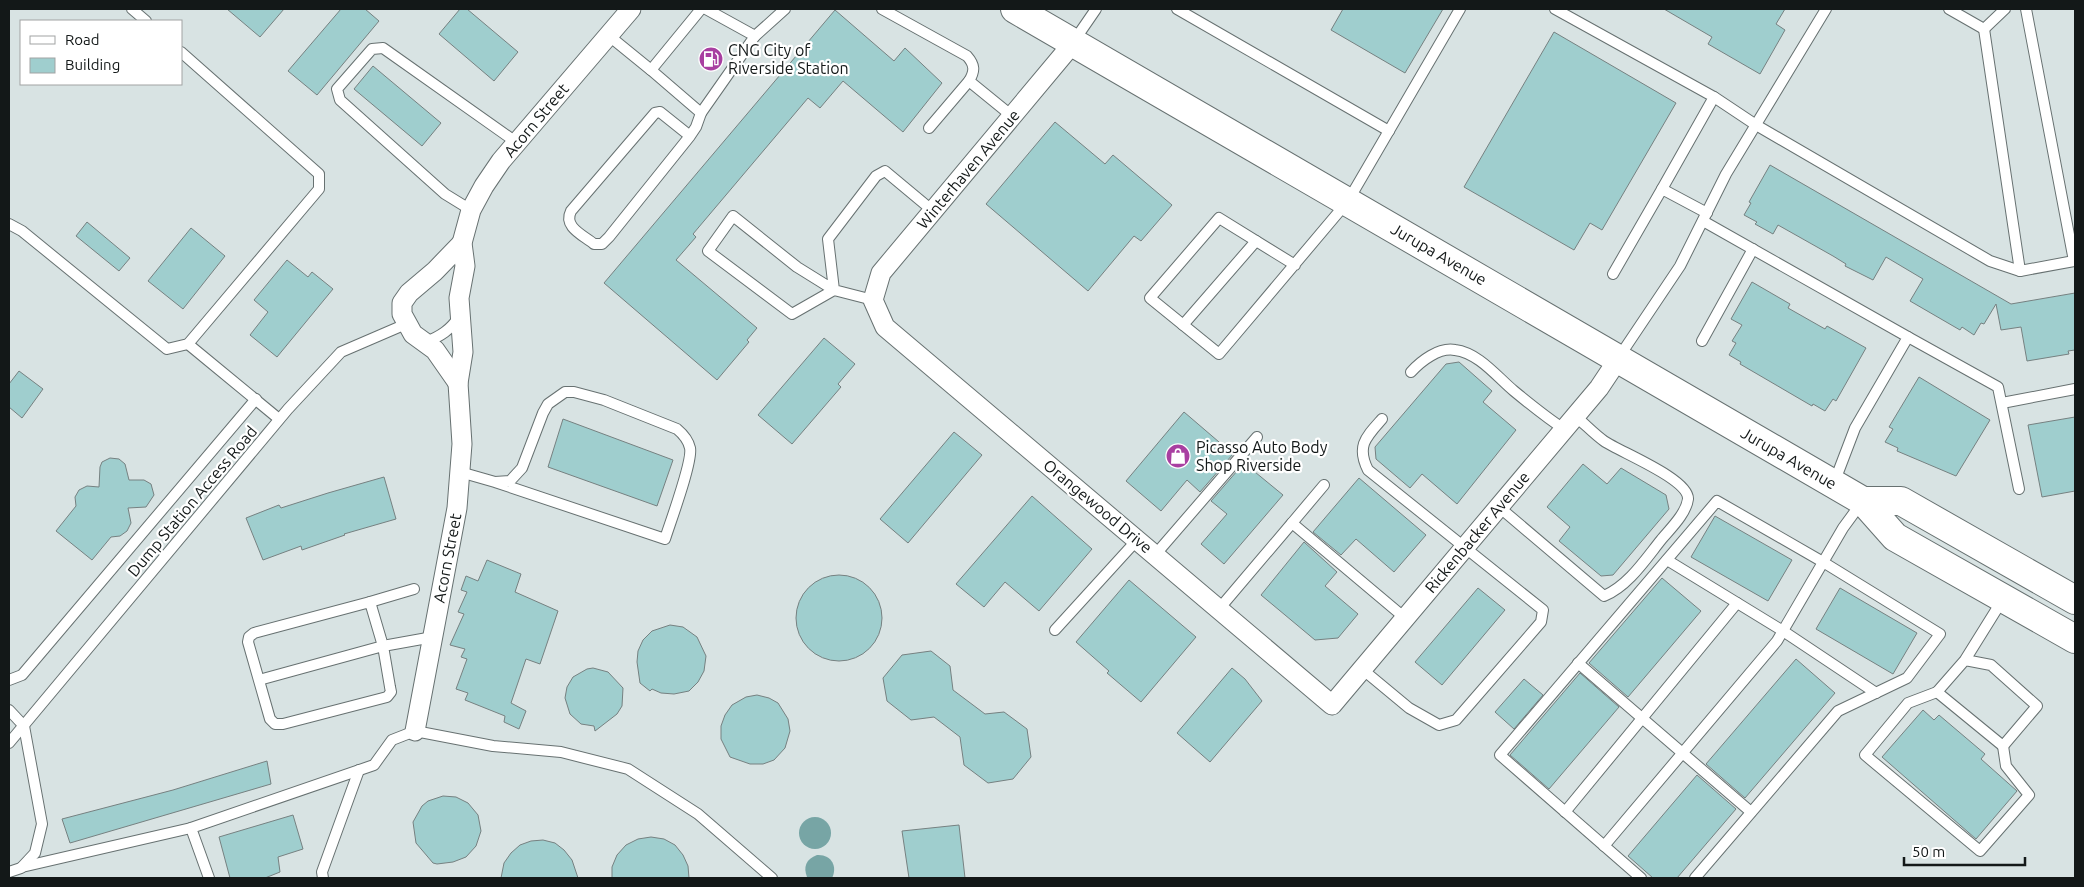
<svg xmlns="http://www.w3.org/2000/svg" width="2084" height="887" viewBox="0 0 2084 887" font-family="Ubuntu,sans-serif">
<rect width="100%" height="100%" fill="#d8e3e3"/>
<!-- water -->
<g fill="#77a5a5">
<circle cx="815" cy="833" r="16"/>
<path d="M817,855C831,854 838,866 832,878L807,877C803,867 806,859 817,855Z"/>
</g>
<!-- building -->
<g fill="#9fcece" stroke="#768181">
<polygon points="227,9 284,9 260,37"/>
<polygon points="341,9 365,9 379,21 317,95 288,71"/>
<polygon points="460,9 467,9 518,52 494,81 439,34"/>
<polygon points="1343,9 1443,9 1405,73 1331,30"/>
<polygon points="1664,9 1785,9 1776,24 1785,30 1760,74 1708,44 1712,37"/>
<polygon points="835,10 894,61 905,48 942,83 903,132 843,81 820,108 808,98 693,234 696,237 676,260 757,328 747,340 749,342 717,380 604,283"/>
<polygon points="1554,32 1676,103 1602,230 1590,223 1574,250 1464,187"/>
<polygon points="373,66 441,123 422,146 354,89"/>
<polygon points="1055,122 1105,164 1113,155 1172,205 1141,241 1134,236 1088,291 986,204"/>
<polygon points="1770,165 2011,304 2075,293 2075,350 2068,351 2069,354 2027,361 2021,327 2001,330 1996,304 1984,324 1981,323 1974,335 1962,327 1960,330 1910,301 1923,279 1886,257 1873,280 1845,266 1846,264 1833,256 1778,225 1773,234 1755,224 1757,222 1744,215 1751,203 1749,202"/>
<polygon points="87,222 130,258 119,271 76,236"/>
<polygon points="191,228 225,256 183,309 148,281"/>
<polygon points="287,260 308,277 312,272 333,289 277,357 250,335 268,312 254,300"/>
<polygon points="1752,282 1790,304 1788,308 1825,329 1827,326 1866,348 1836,401 1833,399 1825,411 1813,404 1812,406 1740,364 1741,362 1729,355 1736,343 1732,341 1742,325 1731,319"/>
<polygon points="824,338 855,364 838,384 841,387 792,444 758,415"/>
<polygon points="1459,362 1492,391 1483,402 1516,430 1457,504 1422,474 1410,488 1376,459 1375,447 1446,364"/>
<polygon points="19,371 43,389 22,418 9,407 9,384"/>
<polygon points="1919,377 1990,420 1956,476 1897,451 1898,448 1885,442 1893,429 1889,427"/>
<polygon points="1184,412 1233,454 1200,492 1187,480 1161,511 1126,481"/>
<polygon points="2075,417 2075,491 2042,497 2028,425"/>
<polygon points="563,419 673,460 657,506 548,467"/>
<polygon points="954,432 982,455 908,543 880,519"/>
<polygon points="110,458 119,459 125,464 129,480 144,480 151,484 154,495 146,507 128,508 131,523 127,531 120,536 111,537 92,560 56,531 76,506 75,497 79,490 87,486 99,487 100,467 102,462"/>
<polygon points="1244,463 1283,495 1224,564 1201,544 1227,514 1211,501"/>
<polygon points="1583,464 1607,484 1621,468 1666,495 1669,509 1613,575 1601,576 1559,541 1570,527 1547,507"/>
<polygon points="384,477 396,519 344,534 345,535 302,550 301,546 263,560 246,518 279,505 281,508 328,493"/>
<polygon points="1359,478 1426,535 1394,572 1356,539 1341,555 1313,532"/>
<polygon points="1032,496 1092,549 1039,611 1005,582 984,607 956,584"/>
<polygon points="1715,516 1792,560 1768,601 1691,557"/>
<polygon points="1304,542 1337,572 1325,586 1358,614 1338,638 1315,640 1261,595"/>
<polygon points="487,560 521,574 515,592 558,611 540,664 526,659 511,703 526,711 519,729 504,722 505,716 465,700 468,693 456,689 467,659 461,657 465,649 450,645 464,614 458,612 467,592 461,590 466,576 478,581"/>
<circle cx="839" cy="618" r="43"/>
<polygon points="1662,578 1701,611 1628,697 1589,663"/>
<polygon points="1129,580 1196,637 1141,702 1107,673 1109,671 1076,642"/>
<polygon points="1478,588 1505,610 1442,685 1415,662"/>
<polygon points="1840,588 1917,633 1893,674 1816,629"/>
<polygon points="670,625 683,627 697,637 706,656 704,671 698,682 689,691 674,694 661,693 652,689 650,691 640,683 637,662 638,651 643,640 652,631"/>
<polygon points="931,651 950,666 953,690 985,714 1004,712 1027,729 1031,757 1013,779 988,783 964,765 960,737 934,717 911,720 887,701 883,678 902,655"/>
<polygon points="1796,659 1835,693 1745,798 1706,764"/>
<polygon points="593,668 608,672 623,688 622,706 617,714 595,731 594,726 581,724 570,714 565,698 567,687 573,677 587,669"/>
<polygon points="1232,668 1245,679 1262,701 1210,762 1177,733"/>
<polygon points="1580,673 1619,707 1549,789 1510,755"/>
<polygon points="1524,679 1543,695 1514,729 1495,712"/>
<polygon points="757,695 769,698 778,703 788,719 790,731 785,748 774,760 763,764 750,764 730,757 721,739 721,726 725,715 732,705 746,697"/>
<polygon points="1923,710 1934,720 1939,715 1985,754 1981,759 2017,791 1976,839 1882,757"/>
<polygon points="267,761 271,784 70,843 62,819 173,790"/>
<polygon points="1697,775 1736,809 1677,878 1653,878 1628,856"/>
<polygon points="443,796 456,797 468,803 478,815 481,831 476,846 466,857 453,862 437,864 433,863 416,843 413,822 422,806 428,801"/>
<polygon points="293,815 303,849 278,857 280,872 265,878 230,878 219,837"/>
<polygon points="959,825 965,878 909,878 902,831"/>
<polygon points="651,837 664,839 675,845 683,855 688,866 689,878 612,878 612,867 617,855 626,845 638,839"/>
<polygon points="543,840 555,843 564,850 572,860 578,878 501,878 504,863 511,853 520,845 531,841"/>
</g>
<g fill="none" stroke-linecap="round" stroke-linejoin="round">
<defs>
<g id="lane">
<polyline points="132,9 146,21"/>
<polyline points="701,9 651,70 701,113 755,36 706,9"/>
<path d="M882,9L967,56C975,65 975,71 969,81L1012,116"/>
<polyline points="1177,9 1389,131"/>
<polyline points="1555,9 1714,97 1662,189"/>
<polyline points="1949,9 1984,29 2005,9"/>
<polyline points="1984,29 2020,271"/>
<polyline points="608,35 651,70"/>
<polyline points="755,36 785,9"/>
<polyline points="1074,41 1096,9"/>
<polyline points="1714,97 1756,125 1990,261 2020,271 2074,261 2026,9"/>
<polyline points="929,128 969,81"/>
<path d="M690,136L660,112L655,113L571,211C563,227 583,235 594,244H602L609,237L690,136L696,127L701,113"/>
<polyline points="471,210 445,194 340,100 337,89 372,49 383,48 516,142"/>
<polyline points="1703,221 1908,337 1855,428 1834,483"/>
<polyline points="9,224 22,231 167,349 188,344 319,189 319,174 181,52"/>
<polyline points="1295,265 1219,218 1150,298 1219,354 1348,201 1460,9"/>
<polyline points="1613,274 1662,189 1707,213"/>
<polyline points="873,300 834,290 797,267 733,216 708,251 792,314 834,290 828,239 876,176 885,171 933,211"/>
<polyline points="1183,325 1256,241"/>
<polyline points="1908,337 1998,387 2019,489"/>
<polyline points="1702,341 1753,249"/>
<path d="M426,342C441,336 450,330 459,317"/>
<polyline points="188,344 279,419"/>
<polyline points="1619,357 1680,266 1726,174 1826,9"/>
<path d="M1411,372C1421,361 1439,347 1455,350C1479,353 1497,377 1514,391C1531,405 1547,418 1564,429"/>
<polyline points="2002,403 2075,389"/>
<path d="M460,472L495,482L510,481L522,468L543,413L548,404L565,392H574L604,400L677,429C683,434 688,439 690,448C693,461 670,523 665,539L495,482"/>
<path d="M1499,507L1604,596C1628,586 1645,560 1661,540C1670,529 1686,514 1688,499C1689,479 1620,452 1604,441C1594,434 1585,424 1575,416"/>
<polyline points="1292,523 1324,485"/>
<polyline points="1155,555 1257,437"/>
<polyline points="1667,560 1783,631 1876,693"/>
<polyline points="370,602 414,589"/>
<polyline points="1219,609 1292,523 1405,618"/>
<polyline points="1055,630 1137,540"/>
<polyline points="1965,660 1991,665 2037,706 2003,746 1937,692 1965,660 2003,599"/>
<polyline points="1578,663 1751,812"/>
<path d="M1362,669L1409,708L1439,725L1456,720L1541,622L1543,610L1368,470C1356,446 1366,437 1382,419"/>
<polyline points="9,680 22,675 256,399"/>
<polyline points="259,680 383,646 390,687 391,692 387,697 283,724 275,724 270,719 248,642 249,637 254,633 370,602 383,646 433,637"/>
<polyline points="1937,692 1908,703 1865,755 1980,851 2029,795 2006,766 2003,746"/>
<polyline points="9,710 24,726 42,824 35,853 21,868 9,872"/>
<polyline points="9,743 288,409 341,352 406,324"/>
<polyline points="1565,812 1737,603"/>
<polyline points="1604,846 1777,641 1843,528 1862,502"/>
<polyline points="22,867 191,828"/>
<polyline points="209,878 191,828 374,765 392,740 415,731 493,746 561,752 628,769 698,814 772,878"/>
<polyline points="323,878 322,872 359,770"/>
<polyline points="1641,878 1500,755 1717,501 1823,562 1940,634 1907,678 1838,711 1695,878"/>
</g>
<g id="street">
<polyline points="1074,42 881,273 873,300 885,327 1332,705 1599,388 1619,358"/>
<polyline points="458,383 435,350 413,334 402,314 402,303 409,293 435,271 462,243"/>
<polyline points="415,731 457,508 462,444 458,383 463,352 459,298 465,266 462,243 471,210 484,186 501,161 631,9"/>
</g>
<g id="primary">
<polyline points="1015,9 1863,501 1895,537 2075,639"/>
<polyline points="1863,501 1901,501 2075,600"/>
</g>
</defs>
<!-- lane casing -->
<use href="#lane" stroke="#677171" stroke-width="12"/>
<!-- street casing -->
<use href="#street" stroke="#677171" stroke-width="21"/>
<!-- primary casing -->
<use href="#primary" stroke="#677171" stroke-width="30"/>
<!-- lane -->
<use href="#lane" stroke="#fff" stroke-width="10"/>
<!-- street -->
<use href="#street" stroke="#fff" stroke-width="19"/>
<!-- primary -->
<use href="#primary" stroke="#fff" stroke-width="28"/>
</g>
<!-- icons -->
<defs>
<symbol id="fuel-disc" viewBox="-11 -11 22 22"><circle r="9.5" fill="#a83fa1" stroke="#fff"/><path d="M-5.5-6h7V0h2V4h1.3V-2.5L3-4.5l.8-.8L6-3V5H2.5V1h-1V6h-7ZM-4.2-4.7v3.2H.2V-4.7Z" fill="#fff"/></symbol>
<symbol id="shop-disc" viewBox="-11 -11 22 22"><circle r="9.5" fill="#a83fa1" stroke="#fff"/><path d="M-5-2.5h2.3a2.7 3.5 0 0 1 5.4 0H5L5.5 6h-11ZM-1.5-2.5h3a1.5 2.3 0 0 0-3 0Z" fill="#fff"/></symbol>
</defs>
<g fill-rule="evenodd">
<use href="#fuel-disc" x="697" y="45" width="28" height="28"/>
<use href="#shop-disc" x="1164" y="442" width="28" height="28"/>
</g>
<g text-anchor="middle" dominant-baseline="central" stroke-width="4.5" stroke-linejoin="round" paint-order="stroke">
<!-- poi labels -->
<g font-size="16" fill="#131818" stroke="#fff" text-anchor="start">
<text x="728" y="50">CNG City of<tspan x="728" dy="18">Riverside Station</tspan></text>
<text x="1196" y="447">Picasso Auto Body<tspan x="1196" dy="18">Shop Riverside</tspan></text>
</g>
<!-- street labels -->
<g font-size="16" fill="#131818" stroke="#fff">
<text transform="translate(536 120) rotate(-50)">Acorn Street</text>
<text transform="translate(968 169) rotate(-50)">Winterhaven Avenue</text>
<text transform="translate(1439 254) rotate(30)">Jurupa Avenue</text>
<text transform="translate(1789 458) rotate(30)">Jurupa Avenue</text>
<text transform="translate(192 501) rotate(-50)">Dump Station Access Road</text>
<text transform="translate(1098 506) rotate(40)">Orangewood Drive</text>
<text transform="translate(1477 532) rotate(-50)">Rickenbacker Avenue</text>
<text transform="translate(447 558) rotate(-79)">Acorn Street</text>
</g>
</g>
<!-- border -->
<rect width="2084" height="887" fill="none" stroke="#131818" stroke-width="20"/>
<!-- legend -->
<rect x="20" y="20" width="162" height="65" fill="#ffffff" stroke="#a1a3a3"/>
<rect x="30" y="36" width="25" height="8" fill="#ffffff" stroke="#a1a3a3"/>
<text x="65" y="45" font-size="15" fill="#131818">Road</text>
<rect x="30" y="58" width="25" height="15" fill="#9fcece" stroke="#a1a3a3"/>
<text x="65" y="70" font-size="15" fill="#131818">Building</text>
<!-- scale -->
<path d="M1904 857v8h121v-8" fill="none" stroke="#131818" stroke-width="2.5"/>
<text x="1912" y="857" font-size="15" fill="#131818" stroke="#ffffff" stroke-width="4" paint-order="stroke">50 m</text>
</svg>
